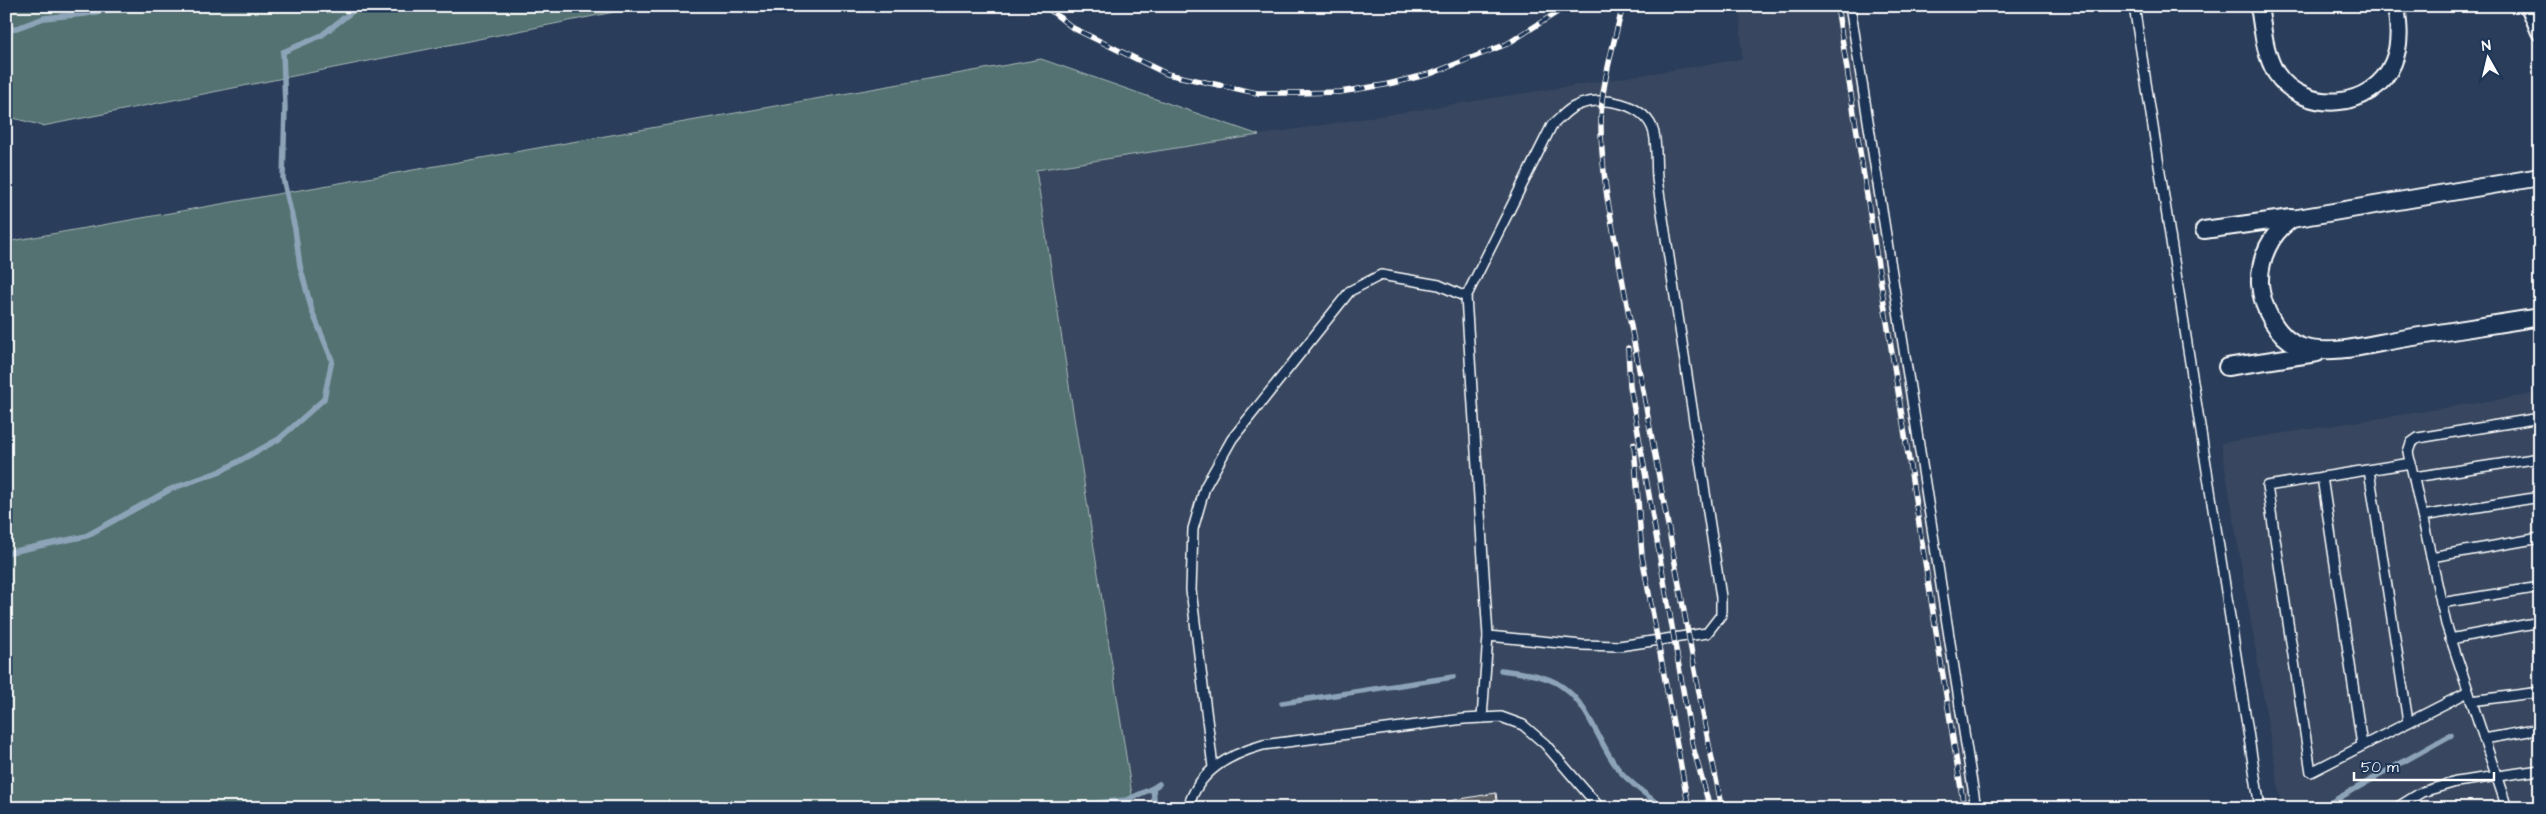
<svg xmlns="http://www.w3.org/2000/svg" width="2546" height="814" viewBox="0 0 2546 814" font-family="'Architects Daughter',sans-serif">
<rect width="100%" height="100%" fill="#2a3d5a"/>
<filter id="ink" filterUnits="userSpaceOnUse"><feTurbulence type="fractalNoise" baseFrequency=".02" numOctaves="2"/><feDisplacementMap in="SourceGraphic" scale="10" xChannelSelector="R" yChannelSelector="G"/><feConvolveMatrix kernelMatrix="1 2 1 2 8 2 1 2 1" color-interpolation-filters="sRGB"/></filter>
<g filter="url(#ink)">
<!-- built -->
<g fill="#39475e">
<polygon points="1740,6 1850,6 1976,808 1134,808 1036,170 1742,59"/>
<polygon points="2540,393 2540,808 2282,808 2221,443"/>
</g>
<!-- green -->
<g fill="#537271" stroke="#a9b8b8">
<polygon points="6,6 644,6 43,126 6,116"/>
<polygon points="1041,59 1259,135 1036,170 1134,808 12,808 6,769 6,242"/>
</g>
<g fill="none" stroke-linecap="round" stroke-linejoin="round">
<!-- stream -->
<g stroke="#8da4b8" stroke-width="5.5">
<polyline points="6,32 44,18 85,14 129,6"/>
<polyline points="6,553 86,536 171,489 221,471 279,439 324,399 332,360 312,311 300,266 295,229 283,178 285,107 283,52 322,35 359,6"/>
<path d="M1501,670C1521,673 1543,674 1560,685C1590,704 1598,744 1619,770C1632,785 1648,796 1663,808"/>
<polyline points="1282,703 1453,677"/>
<polyline points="1039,808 1127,800 1153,788"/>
<polyline points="1155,808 1153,788 1159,784"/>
<polyline points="2321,808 2451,735"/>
</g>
</g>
<!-- building -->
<polygon fill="#5c5e66" stroke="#fff" points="1496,793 1498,808 1407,808"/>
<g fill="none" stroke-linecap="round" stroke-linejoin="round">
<defs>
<g id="service">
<polyline points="1850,6 1976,808"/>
<polyline points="2134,6 2260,808"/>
<path d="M1466,297L1552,125C1559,120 1567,109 1576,106C1600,94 1647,103 1654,133C1657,147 1656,164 1657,179L1721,597V615L1707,633L1619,646L1582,645L1488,636"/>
<polyline points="2411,463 2267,486 2311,772 2468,692"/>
<polyline points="2369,470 2408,722"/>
<polyline points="2322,477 2362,745"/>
<polyline points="2414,477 2540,458"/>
<polyline points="2422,516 2540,497"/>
<polyline points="2431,557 2540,538"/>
<polyline points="2441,603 2540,587"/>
<polyline points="2450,639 2540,622"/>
<polyline points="2471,701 2540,692"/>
<polyline points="2484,739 2540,729"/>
<polyline points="1213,767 1191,590 1193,529 1205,487 1232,439 1350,291 1381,275 1439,285 1466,297 1488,636 1482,718"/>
<path d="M1188,808C1198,771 1228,755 1263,745L1464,719L1501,717L1523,725L1545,744L1600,808"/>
<polyline points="2396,808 2422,792 2456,782 2540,770"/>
<polyline points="2507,808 2446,624 2408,452 2411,443 2418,438 2540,418"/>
</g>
<g id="minor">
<path d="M2259,6C2263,29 2264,53 2276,73C2304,115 2373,110 2393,63C2401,44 2399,26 2396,6"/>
<polyline points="2529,6 2540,32"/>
<path d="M2540,177L2292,219C2271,233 2259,258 2260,284C2262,308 2278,340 2302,347C2333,356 2371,344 2401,339C2447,332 2493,324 2540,317"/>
<polyline points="2204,230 2291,218"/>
<polyline points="2227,367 2317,353"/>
</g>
</defs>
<!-- service casing -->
<use href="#service" stroke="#fff" stroke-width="12"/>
<!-- minor casing -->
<use href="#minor" stroke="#fff" stroke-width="20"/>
<!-- service -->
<use href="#service" stroke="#1d3557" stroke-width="9"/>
<!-- minor -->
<use href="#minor" stroke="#1d3557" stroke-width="16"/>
<defs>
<g id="rail">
<polyline points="1045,6 1073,28 1167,74 1257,93 1296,93 1340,92 1384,85 1430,74 1507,44 1567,6"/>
<path d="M1623,6C1615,37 1606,69 1602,101C1599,133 1603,165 1607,197L1707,735L1722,808"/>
<polyline points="1837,6 1964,808"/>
<polyline points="1628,348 1630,386 1693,747 1710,808"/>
<polyline points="1634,444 1642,556 1688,804"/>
</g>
</defs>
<!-- rail casing -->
<use href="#rail" stroke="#fff" stroke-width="5.5"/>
<!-- rail -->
<use href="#rail" stroke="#1d3557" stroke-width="4" stroke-dasharray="11" stroke-linecap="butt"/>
</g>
</g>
<!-- margin -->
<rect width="2546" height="814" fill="none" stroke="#1d3557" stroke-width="25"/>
<rect x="12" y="12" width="2521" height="789" fill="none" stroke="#fff" stroke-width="2" filter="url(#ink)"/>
<!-- north arrow -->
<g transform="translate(2488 58) rotate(352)" stroke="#1d3557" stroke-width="4" paint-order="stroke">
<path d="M0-4L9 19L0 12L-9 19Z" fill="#ffffff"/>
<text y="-8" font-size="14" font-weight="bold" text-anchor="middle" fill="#ffffff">N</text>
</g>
<!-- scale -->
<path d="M2354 772v8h140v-8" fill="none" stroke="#ffffff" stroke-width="2.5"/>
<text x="2361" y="772" font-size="15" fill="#ffffff" stroke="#1d3557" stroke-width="4" paint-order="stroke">50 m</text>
</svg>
